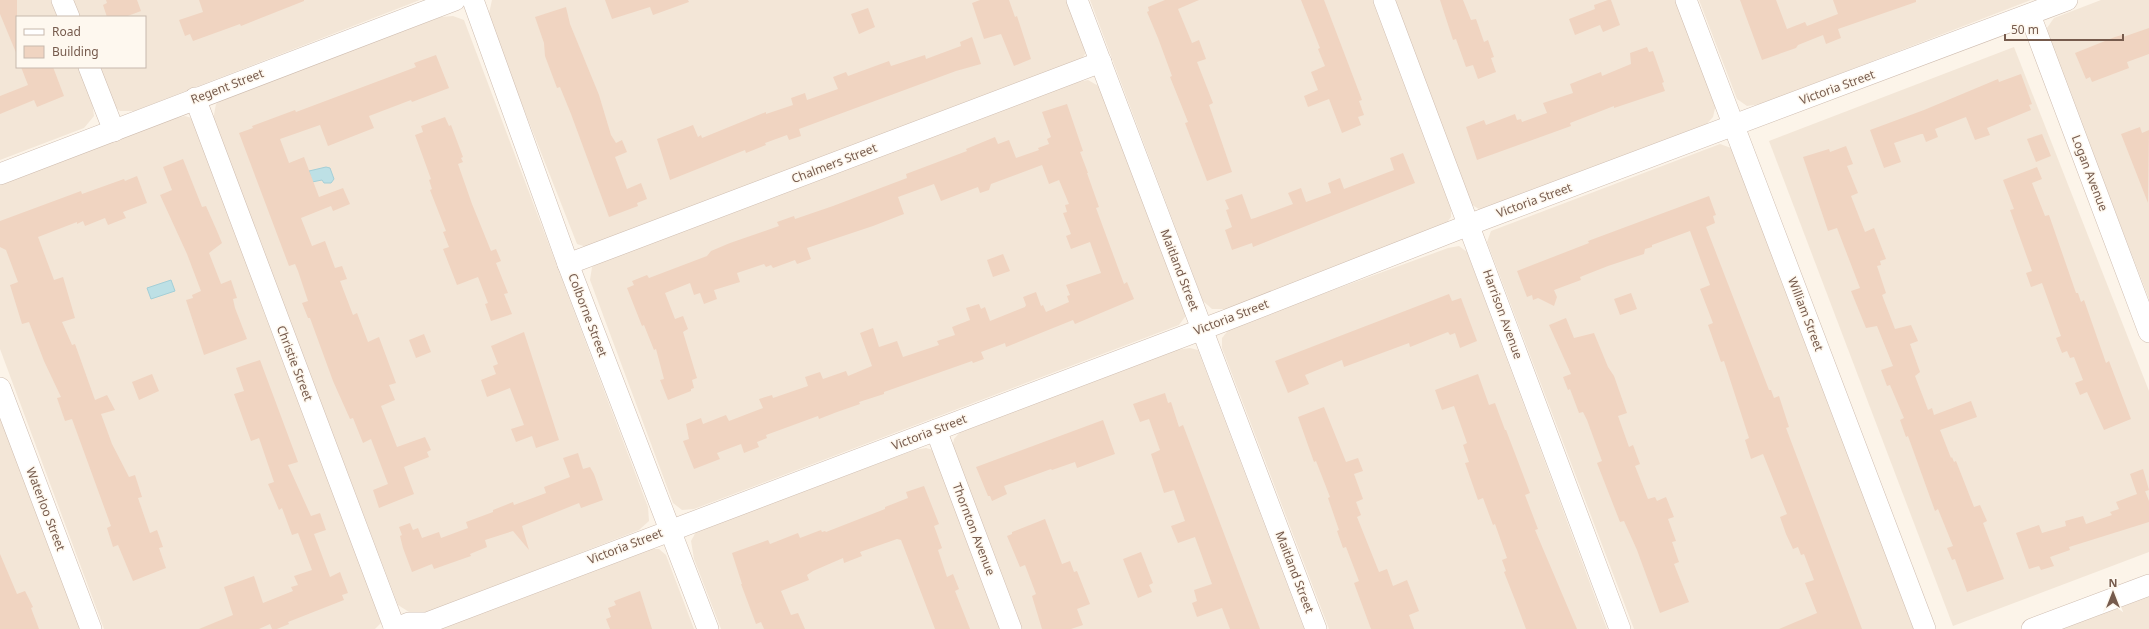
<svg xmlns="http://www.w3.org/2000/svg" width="2149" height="629" viewBox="0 0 2149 629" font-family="'Noto Sans',sans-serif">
<rect width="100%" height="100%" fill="#fcf4e9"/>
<!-- residential -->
<g fill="#f3e6d7">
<polygon points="0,0 51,0 57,17 17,17 17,67 78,67 92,102 94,116 84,128 0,160"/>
<polygon points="71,0 420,0 134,111 120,111 112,105 97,67 145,67 145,17 78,17"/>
<polygon points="492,0 1068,0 1084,42 1085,54 1080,62 590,248 577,244 488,18"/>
<polygon points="1090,0 1373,0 1451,206 1451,217 1446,224 1228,309 1212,309 1203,301"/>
<polygon points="1394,0 1675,0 1716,104 1713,117 1705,126 1491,208 1479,209 1472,205"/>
<polygon points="1699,0 2031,0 1761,104 1747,106 1737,99"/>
<polygon points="2101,0 2149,0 2149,299 2048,37 2047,28 2054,18"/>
<polygon points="453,16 464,20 648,507 649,521 639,530 423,614 409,612 398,605 213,120 216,104 231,94 441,17"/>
<polygon points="2014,47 2149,391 2149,552 1953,626 1769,141"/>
<polygon points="1088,80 1102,88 1186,305 1185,317 1179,325 694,509 682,510 673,503 590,280 592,267 606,259 1073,83"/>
<polygon points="185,116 195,119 382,622 375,629 104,629 0,349 0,181 161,122"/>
<polygon points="1720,144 1734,149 1914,629 1634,629 1487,242 1491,231"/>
<polygon points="1459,246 1467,252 1607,629 1329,629 1222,348 1222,338 1230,328 1448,248"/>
<polygon points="1190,348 1198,350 1304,629 1020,629 952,450 954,439 961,431 1176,350"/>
<polygon points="0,418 82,629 0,629"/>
<polygon points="926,448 940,452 1005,629 721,629 694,559 691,541 697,530 915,450"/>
<polygon points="650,549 659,549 666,555 694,629 435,629"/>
<polygon points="2149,593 2149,629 2057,629"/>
</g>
<!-- water -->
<g fill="#bde0e5" stroke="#a4cfd7">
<polygon points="326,167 330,168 334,179 331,183 324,183 322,180 312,182 309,171"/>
<polygon points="171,280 175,291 151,299 147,288"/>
</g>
<!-- building -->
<g fill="#f0d4c1">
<polygon points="0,0 17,0 17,55 0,14"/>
<polygon points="106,0 137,0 141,11 125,17 107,17 103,5 107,3"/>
<polygon points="199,0 304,0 304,1 241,26 240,24 193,41 190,34 185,36 179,20 203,12"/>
<polygon points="605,0 688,0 689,2 653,15 650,7 612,19"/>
<polygon points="980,0 1009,0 1015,17 1017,16 1031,59 1014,66 1001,34 984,39 972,3"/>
<polygon points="1165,0 1199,0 1178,9 1192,43 1199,40 1206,59 1197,62 1213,103 1209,105 1232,172 1207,181 1185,123 1188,122 1170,77 1172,76 1158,38 1147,12 1149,11 1148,7"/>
<polygon points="1301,0 1324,0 1362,100 1359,101 1364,115 1358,117 1361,125 1342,133 1329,99 1308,107 1304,96 1318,90 1311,72 1325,66 1318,49 1320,48"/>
<polygon points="1440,0 1463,0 1471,20 1476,19 1484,42 1488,40 1494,57 1491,58 1496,72 1478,79 1473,65 1466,67 1456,39 1453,40"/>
<polygon points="1608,0 1611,0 1620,25 1603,32 1600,25 1575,35 1569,19 1595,9 1594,5"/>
<polygon points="1740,0 1776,0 1787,29 1805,22 1807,26 1838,14 1833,0 1916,0 1916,2 1838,29 1841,38 1826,44 1823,35 1798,45 1796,48 1762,60"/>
<polygon points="566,7 570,24 599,95 611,135 616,143 622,140 627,152 615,157 627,189 641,183 647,199 637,203 638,206 609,217 571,114 560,87 557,88 545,56 544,43 535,17"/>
<polygon points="868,8 875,27 859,34 851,14"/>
<polygon points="2149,28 2149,54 2127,62 2129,68 2092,82 2090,77 2086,79 2075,53 2115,37 2122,35 2123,37"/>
<polygon points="972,37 981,64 956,71 799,129 801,136 789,140 787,135 765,143 766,145 746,153 745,150 670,180 657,139 693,125 698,137 701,135 702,138 766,112 766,114 793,105 791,98 805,93 807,100 838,89 833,77 846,72 848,76 889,61 891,66 925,55 926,59 961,46 960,42"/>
<polygon points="1647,47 1649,52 1653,51 1664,82 1662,83 1665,91 1614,108 1614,106 1570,123 1571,126 1477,160 1466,127 1484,120 1486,125 1515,114 1517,120 1521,119 1522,122 1547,113 1543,103 1573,93 1570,84 1601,72 1602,76 1631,64 1630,53"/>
<polygon points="436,55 449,88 412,102 411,100 369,116 374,128 328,146 320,125 280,139 289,163 304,157 319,197 343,188 350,204 333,211 331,206 301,218 312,246 325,241 335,268 342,266 347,279 340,281 353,315 357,313 368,342 379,337 396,383 389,385 395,400 381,406 397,447 425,437 431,450 427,452 429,457 404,467 414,494 379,508 373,490 388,484 371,439 363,443 353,418 350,419 333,381 310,318 308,318 302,303 308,301 298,271 295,264 289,266 239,133 253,128 252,126 295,110 296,112 416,67 414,63"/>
<polygon points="21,67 53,67 64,96 37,107 34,100 0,114 0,96 28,85"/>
<polygon points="2021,74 2032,104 2029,105 2031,110 1987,128 1990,135 1975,140 1966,117 1935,129 1938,137 1926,142 1923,134 1921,134 1894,143 1901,162 1884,168 1870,130 1924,110 1998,79 1999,82"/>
<polygon points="1067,104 1083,151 1080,152 1088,173 1087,173 1099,207 1096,208 1124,284 1127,282 1134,299 1075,324 1073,320 1006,347 1005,343 981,352 984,359 973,363 972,361 884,392 884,394 859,402 860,404 837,412 819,419 818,416 766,435 767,438 757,442 759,447 744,453 741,444 717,453 720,459 694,469 683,441 689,439 686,424 701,418 703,424 726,415 729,421 763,408 759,399 772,395 773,398 808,386 805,377 820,372 823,379 846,371 848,376 872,366 860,333 873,328 879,347 897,341 903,357 939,345 937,341 955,335 952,327 970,320 966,308 979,304 981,309 985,307 990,321 1025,307 1026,305 1023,297 1036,292 1041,306 1043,305 1046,312 1069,302 1067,296 1070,295 1066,285 1101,273 1090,242 1071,249 1066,236 1071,234 1063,213 1067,212 1065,205 1069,204 1059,180 1049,184 1042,165 991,184 989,190 980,193 978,187 941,201 934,184 898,197 904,214 873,226 807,248 811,259 797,264 795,260 773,268 771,265 766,267 764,264 737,273 740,282 714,290 717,299 704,304 700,293 694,295 690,283 665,293 675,319 683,316 688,329 683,332 697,378 692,380 694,388 691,389 691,391 668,400 660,380 664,379 656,349 654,350 644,325 642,326 627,288 634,285 632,281 647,275 649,278 707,256 711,251 730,243 779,226 777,222 794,216 795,219 833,206 907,178 906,174 967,151 966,149 995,137 998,144 1009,140 1016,158 1039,150 1038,148 1049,144 1047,139 1051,137 1042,112"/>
<polygon points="445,117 449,126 451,125 463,157 461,158 463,162 458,164 472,204 491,251 496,249 501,261 496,263 508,293 504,294 512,314 491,321 485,304 488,303 478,277 457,285 443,249 449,247 443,232 446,231 430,190 432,189 429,180 431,179 415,135 423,132 421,126"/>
<polygon points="2140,127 2142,133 2149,130 2148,203 2121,134"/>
<polygon points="2042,134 2051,156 2036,162 2027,139"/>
<polygon points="1846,146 1853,164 1847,166 1858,193 1851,196 1865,232 1874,228 1886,259 1880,261 1881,265 1877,266 1886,293 1882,295 1895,329 1911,325 1918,341 1910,344 1920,372 1915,376 1928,410 1932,408 1934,415 1971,401 1977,417 1940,430 1951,458 1952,457 1954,462 1956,461 1974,507 1980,505 1987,521 1983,523 2004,579 1967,592 1955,559 1952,560 1947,548 1953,546 1938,509 1935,511 1908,436 1906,437 1900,420 1904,418 1890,385 1887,386 1881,370 1893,366 1877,326 1866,328 1851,291 1860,288 1837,228 1828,231 1803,157 1829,149 1830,152"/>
<polygon points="1403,153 1415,183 1253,247 1252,243 1232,250 1225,230 1232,227 1226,210 1229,209 1225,200 1242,194 1251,219 1255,218 1293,204 1288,193 1301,188 1306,202 1331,193 1328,183 1340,178 1344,189 1394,170 1390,158"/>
<polygon points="183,159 202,207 206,206 217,231 222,243 209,253 221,284 231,280 237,298 233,299 235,308 247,339 204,355 186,300 193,298 192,295 201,291 187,254 160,195 172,190 163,167"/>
<polygon points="2037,167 2042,179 2032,183 2045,216 2049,215 2076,293 2078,293 2081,302 2084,300 2106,363 2109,361 2131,419 2104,430 2087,392 2080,395 2075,383 2083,380 2074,357 2070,358 2067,351 2062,353 2056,338 2061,336 2042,283 2031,287 2026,273 2032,271 2010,210 2014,209 2003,180"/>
<polygon points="137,176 147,203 123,212 126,218 108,225 105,218 85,226 83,221 77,224 77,222 38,237 54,280 63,277 75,318 62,322 72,345 75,344 95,400 107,395 115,410 101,414 112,444 129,477 135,475 142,497 138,498 150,533 157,530 163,547 159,548 166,568 133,581 118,545 113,547 107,528 111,526 72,419 65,421 57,398 61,397 44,361 29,322 22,324 10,285 18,282 6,250 0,247 0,221 81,191 82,194 124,179 125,181"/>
<polygon points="1709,196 1716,215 1713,216 1715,223 1706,227 1769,390 1771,390 1774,398 1779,396 1789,427 1786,428 1862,629 1779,629 1817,613 1805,583 1814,580 1804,554 1801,555 1798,547 1793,549 1786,534 1780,517 1787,514 1763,454 1751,459 1745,440 1749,438 1724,361 1721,362 1708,325 1713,323 1700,289 1710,285 1690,231 1652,245 1652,247 1645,249 1644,254 1608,266 1580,277 1581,280 1554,290 1557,297 1554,306 1538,298 1533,300 1532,295 1527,297 1517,271 1589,243 1588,241"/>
<polygon points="1003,254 1010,271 993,277 987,260"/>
<polygon points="1631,293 1637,309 1620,315 1614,299"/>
<polygon points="1449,294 1452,301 1461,298 1477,341 1460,348 1455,333 1450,335 1448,332 1410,347 1409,343 1344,367 1342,360 1305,375 1309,384 1288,393 1275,361"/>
<polygon points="1566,318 1574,338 1594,333 1608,367 1614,376 1627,413 1618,416 1629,447 1633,445 1640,464 1635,466 1648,499 1655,497 1657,501 1666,497 1674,517 1668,519 1676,541 1672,542 1679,562 1674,564 1689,602 1660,613 1637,550 1624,521 1620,522 1597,463 1602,461 1587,420 1583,412 1579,413 1570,389 1568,390 1563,377 1571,374 1549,325"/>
<polygon points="524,332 559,440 536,448 532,436 516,442 511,429 524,425 510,388 487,397 481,380 496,374 493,366 498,364 491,346"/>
<polygon points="424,334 431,352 416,358 409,340"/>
<polygon points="260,360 298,462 288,465 311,516 320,513 326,530 314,534 330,577 340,572 348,593 342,595 344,600 288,622 289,624 277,629 272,629 270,624 259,629 199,629 233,615 224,587 254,576 263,603 293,591 291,587 298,585 294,576 312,570 298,533 292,535 282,508 279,510 268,484 274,482 259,438 251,441 234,394 244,391 236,368"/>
<polygon points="152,374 159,391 139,400 132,382"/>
<polygon points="1478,374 1489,405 1495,403 1505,430 1506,430 1530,493 1525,495 1538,529 1535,530 1577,629 1526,629 1515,600 1504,572 1506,571 1502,560 1507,558 1495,524 1493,525 1483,498 1478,500 1465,463 1469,462 1463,445 1467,443 1454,406 1442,410 1435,390"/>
<polygon points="1165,393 1168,403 1171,402 1179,427 1183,425 1260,629 1230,629 1222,608 1197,617 1192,603 1197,601 1194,590 1212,584 1195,537 1178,543 1171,526 1185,521 1174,490 1164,493 1151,454 1160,450 1149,419 1140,422 1133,404"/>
<polygon points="1324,407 1346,462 1358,458 1363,471 1354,474 1363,499 1356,502 1361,515 1357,517 1379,572 1387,569 1393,586 1407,580 1419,611 1409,615 1414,629 1371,629 1354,583 1359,581 1346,547 1343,548 1337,531 1339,530 1328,498 1330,497 1316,461 1314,462 1298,417"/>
<polygon points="1103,420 1115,454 1077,468 1075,462 1052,470 1051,469 1004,486 1007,494 992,501 990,496 988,496 976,467"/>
<polygon points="578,453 583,469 590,467 594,474 603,500 581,508 579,503 522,526 529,550 513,531 485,540 487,547 470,554 471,556 434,569 432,564 412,572 403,548 400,536 402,535 399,527 410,523 413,530 418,528 422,538 439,532 441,538 468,528 466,522 493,512 493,510 513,502 514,505 546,493 544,487 570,477 563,458"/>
<polygon points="2143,469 2149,490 2140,493 2145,491 2149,501 2149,522 2069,547 2070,550 2050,557 2054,566 2041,570 2039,566 2029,569 2016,533 2039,525 2042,533 2066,526 2065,521 2083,516 2086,524 2112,515 2110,512 2119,509 2116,502 2137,494 2130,474"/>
<polygon points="924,486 939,524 934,526 942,548 938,550 947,577 953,574 959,589 955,591 970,629 935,629 901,540 897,539 860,552 862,556 844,563 843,558 813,571 807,575 809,580 781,591 791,615 798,613 805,629 764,629 761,622 756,624 741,584 742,584 732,553 768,540 770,544 798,533 800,538 821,530 822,532 825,531 826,532 885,509 885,507 908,498 906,492"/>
<polygon points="1045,519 1062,564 1070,561 1074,572 1077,571 1090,604 1077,609 1083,625 1071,629 1042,629 1032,596 1036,594 1025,565 1020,567 1007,536 1012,534 1012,532"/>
<polygon points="1141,552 1153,583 1149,585 1152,592 1138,598 1123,559"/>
<polygon points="0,554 17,594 25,591 33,607 31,608 39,629 0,629"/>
<polygon points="640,591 652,629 610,629 606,619 611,617 608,608 616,605 614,601"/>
</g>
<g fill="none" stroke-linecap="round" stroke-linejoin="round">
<defs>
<g id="minor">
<polyline points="62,0 69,17"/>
<polyline points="473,0 568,264 708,629"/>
<polyline points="1077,0 1316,629"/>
<polyline points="1384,0 1620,629"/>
<polyline points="1686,0 1925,629"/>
<polyline points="2030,15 2149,332"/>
<polyline points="89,67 114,131"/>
<polyline points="195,98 395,629"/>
<polyline points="0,174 455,0"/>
<polyline points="568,264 1101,62"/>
<polyline points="0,388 91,629"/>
<polyline points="936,430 1011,629"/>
<polyline points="394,629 409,623 427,623 1224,321 1484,219 2067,0"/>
<polyline points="2032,629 2149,585"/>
</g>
</defs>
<!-- minor casing -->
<use href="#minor" stroke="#cebcaf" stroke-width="22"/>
<!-- minor -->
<use href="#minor" stroke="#fff" stroke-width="21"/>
</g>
<g text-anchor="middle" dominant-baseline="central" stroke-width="3" stroke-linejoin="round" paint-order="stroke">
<!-- street labels -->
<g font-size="12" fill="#765b4d" stroke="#fef8ef">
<text transform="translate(227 86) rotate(-21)">Regent Street</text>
<text transform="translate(1837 87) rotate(-20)">Victoria Street</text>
<text transform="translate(834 163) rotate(-21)">Chalmers Street</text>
<text transform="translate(2090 173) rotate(69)">Logan Avenue</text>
<text transform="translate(1534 200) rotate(-20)">Victoria Street</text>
<text transform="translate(1180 270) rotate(69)">Maitland Street</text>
<text transform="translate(1503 314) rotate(70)">Harrison Avenue</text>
<text transform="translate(1806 314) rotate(69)">William Street</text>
<text transform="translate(588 315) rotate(69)">Colborne Street</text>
<text transform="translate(1231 317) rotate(-21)">Victoria Street</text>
<text transform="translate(295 363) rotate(69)">Christie Street</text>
<text transform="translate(929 432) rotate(-21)">Victoria Street</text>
<text transform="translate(46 509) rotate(69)">Waterloo Street</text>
<text transform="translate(974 529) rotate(69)">Thornton Avenue</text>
<text transform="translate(625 546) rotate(-21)">Victoria Street</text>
<text transform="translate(1295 572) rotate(69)">Maitland Street</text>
</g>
</g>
<!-- legend -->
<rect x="16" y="16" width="130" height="52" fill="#fef8ef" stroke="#c8b9ae"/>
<rect x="24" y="29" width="20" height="6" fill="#ffffff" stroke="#c8b9ae"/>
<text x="52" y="36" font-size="12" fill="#765b4d">Road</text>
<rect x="24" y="46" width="20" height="12" fill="#f0d4c1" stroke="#c8b9ae"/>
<text x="52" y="56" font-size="12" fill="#765b4d">Building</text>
<!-- north arrow -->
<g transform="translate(2113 593)" stroke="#fef8ef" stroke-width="3" paint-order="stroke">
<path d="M0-3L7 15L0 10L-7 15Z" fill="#765b4d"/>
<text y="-6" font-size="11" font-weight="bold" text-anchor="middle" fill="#765b4d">N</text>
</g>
<!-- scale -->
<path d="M2005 34v6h118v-6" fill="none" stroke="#765b4d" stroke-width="2"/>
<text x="2011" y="34" font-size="12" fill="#765b4d" stroke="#fef8ef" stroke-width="3" paint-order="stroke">50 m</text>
</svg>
